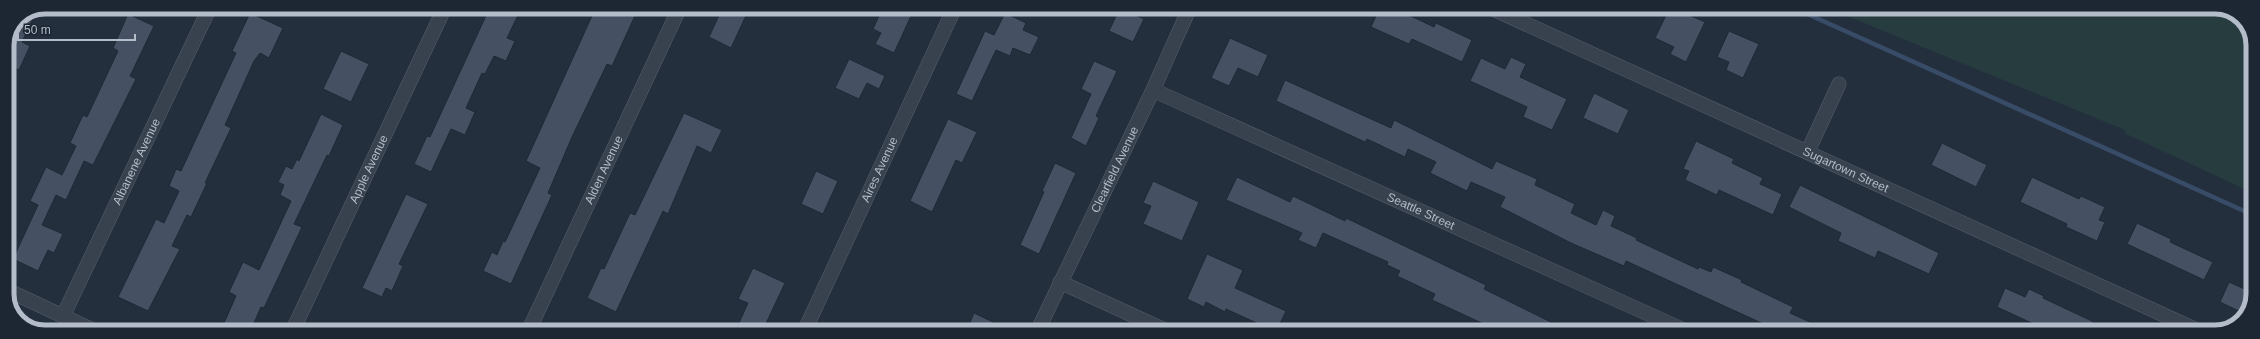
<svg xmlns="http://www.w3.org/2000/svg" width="2260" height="339" viewBox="0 0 2260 339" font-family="Helvetica,sans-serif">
<rect width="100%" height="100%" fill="#242f3e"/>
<!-- green -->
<polygon fill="#263c3f" points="1825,7 2220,7 2242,18 2253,40 2253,193 2124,133 2125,130"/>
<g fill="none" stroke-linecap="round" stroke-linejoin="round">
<!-- stream -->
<polyline stroke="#394c67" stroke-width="4.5" points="1792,7 2253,215"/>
</g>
<!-- building -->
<g fill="#455162" stroke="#1f2835">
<polygon points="490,7 522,7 507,38 515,41 506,61 494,56 485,74 482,73 466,108 475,112 465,135 451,129 431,172 414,164 427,136 430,137"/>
<polygon points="596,7 639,7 612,66 607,64 572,137 548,193 552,195 511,284 483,271 492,252 497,255 503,241 505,242 540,168 526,161"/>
<polygon points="723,7 750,7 731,48 709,37"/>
<polygon points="883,7 891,7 911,16 894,53 875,44 881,33 873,29"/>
<polygon points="1380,7 1392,7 1434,27 1436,23 1472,40 1462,62 1412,39 1409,44 1371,27"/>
<polygon points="1670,7 1705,22 1686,62 1670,54 1674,47 1655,38"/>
<polygon points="1120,8 1144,19 1133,42 1109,31"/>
<polygon points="37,10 22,42 30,46 19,70 7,64 7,45 18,18"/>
<polygon points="250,13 283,28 269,58 260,53 254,61 225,125 231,128 205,183 207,183 191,217 187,215 172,246 180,249 148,311 118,297 156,219 164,223 179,191 169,186 176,169 181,171 236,53 232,51"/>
<polygon points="1005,13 1026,23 1023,30 1039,37 1030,55 1013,48 1010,56 996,50 972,101 956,94 985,31 994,35"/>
<polygon points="128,14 154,26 130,76 136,79 93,165 84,161 66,200 56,195 42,225 63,234 54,253 48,250 38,271 13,259 38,205 30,201 46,167 62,175 76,146 70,143 83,115 87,117 118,51 113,48"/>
<polygon points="1729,31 1759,44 1743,78 1726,70 1729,62 1717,57"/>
<polygon points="1230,38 1268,55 1258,77 1238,68 1229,86 1211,78"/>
<polygon points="341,51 369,64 351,102 323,89"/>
<polygon points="1511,57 1526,64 1520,77 1567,99 1552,130 1523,117 1527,107 1470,81 1481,58 1505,69"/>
<polygon points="849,59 885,76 879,89 867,83 859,99 835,88"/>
<polygon points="1094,61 1117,71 1096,116 1099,118 1086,146 1071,138 1091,94 1081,89"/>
<polygon points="1285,80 1391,128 1394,120 1492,169 1496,161 1537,179 1535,185 1575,204 1571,213 1596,225 1603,210 1615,216 1611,226 1637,238 1636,240 1698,269 1699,267 1711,272 1713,267 1742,280 1741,282 1793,307 1790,313 1832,332 1781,332 1626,261 1624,266 1571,243 1500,207 1505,197 1471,182 1467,191 1430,173 1436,162 1408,149 1405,157 1367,139 1365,142 1276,101"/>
<polygon points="1594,93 1629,110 1618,134 1583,118"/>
<polygon points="684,113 722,130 711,153 697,146 668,214 663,211 616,312 587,298 601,268 604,269 630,213 635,215"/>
<polygon points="321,114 343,125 329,156 327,155 294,224 302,227 264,308 261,307 250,332 220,332 236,296 229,292 243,262 259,270 291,201 280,195 284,185 278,182 286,166 292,169 297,159 299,161"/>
<polygon points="948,119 977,132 962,163 956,160 932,212 910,201"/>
<polygon points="1696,141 1734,159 1732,163 1763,178 1760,184 1782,194 1773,215 1719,190 1717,195 1685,180 1689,171 1683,169"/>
<polygon points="1942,143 1987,165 1976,187 1931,165"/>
<polygon points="1055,163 1076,173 1039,254 1020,245 1044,192 1042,191"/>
<polygon points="816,171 838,181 823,214 801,204"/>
<polygon points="1237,177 1290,202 1293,196 1345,221 1346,218 1486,285 1484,289 1571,332 1501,332 1432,300 1435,294 1397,276 1400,271 1387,265 1388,262 1323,233 1316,248 1298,240 1302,233 1226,200"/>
<polygon points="2032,177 2079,199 2081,196 2105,207 2099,220 2105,222 2097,241 2066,227 2067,224 2020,202"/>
<polygon points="1153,181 1199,202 1182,241 1143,224 1151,206 1143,203"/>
<polygon points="1800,185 1939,253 1929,274 1878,251 1875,258 1838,241 1841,233 1789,207"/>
<polygon points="406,194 428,204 399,264 403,266 392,291 386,288 382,297 362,288"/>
<polygon points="2137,223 2171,239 2170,242 2213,262 2204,280 2127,244"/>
<polygon points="1207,254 1243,270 1235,288 1286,311 1276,332 1258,332 1261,325 1226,309 1225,312 1206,302 1204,307 1187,299"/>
<polygon points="753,268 785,283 762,332 735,332 748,303 738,299"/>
<polygon points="2229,282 2253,293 2253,299 2245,314 2220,302"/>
<polygon points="2005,288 2025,297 2029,289 2044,296 2043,298 2094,322 2089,332 2051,332 1997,307"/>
<polygon points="974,313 1014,332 966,332"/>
</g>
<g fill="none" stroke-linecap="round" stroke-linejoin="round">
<defs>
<g id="minor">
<path id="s1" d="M1489,7L2201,332"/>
<path id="s2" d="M1153,90L1688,332"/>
<polyline points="1808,151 1839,84"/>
<polyline points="1060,282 1169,332"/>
<polyline points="7,290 97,332"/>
<path id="s3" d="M63,316L210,7"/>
<path id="s4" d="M292,332L445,7"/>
<path id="s5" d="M528,332L680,7"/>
<path id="s6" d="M804,332L955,7"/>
<path id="s7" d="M1037,332L1153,90L1190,7"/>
</g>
</defs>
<!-- minor casing -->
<use href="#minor" stroke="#565f6c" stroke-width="15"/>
<!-- minor -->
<use href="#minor" stroke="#38414e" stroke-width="14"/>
</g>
<g text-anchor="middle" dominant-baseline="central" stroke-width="4" stroke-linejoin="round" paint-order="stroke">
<!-- street labels -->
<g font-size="12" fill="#b4bcc9" stroke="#1d2633">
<text stroke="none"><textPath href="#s3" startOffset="171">Albanene Avenue</textPath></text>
<text stroke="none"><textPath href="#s1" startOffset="392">Sugartown Street</textPath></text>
<text stroke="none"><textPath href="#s4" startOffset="180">Apple Avenue</textPath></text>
<text stroke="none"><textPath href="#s5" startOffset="179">Alden Avenue</textPath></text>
<text stroke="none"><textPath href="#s6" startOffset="179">Aires Avenue</textPath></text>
<text stroke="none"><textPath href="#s7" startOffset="180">Clearfield Avenue</textPath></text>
<text stroke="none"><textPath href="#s2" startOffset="294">Seattle Street</textPath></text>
</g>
</g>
<!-- crop -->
<path d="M0 0H2260V339H0ZM45 14H2215A31 31 0 0 1 2246 45V294A31 31 0 0 1 2215 325H45A31 31 0 0 1 14 294V45A31 31 0 0 1 45 14Z" fill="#1d2633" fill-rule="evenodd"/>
<path fill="none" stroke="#b4bcc9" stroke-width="5" d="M45 14H2215A31 31 0 0 1 2246 45V294A31 31 0 0 1 2215 325H45A31 31 0 0 1 14 294V45A31 31 0 0 1 45 14Z"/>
<!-- scale -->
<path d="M18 34v6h117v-6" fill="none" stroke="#b4bcc9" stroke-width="2"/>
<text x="24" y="34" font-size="12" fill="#b4bcc9" stroke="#1d2633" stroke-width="3" paint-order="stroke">50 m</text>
</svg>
